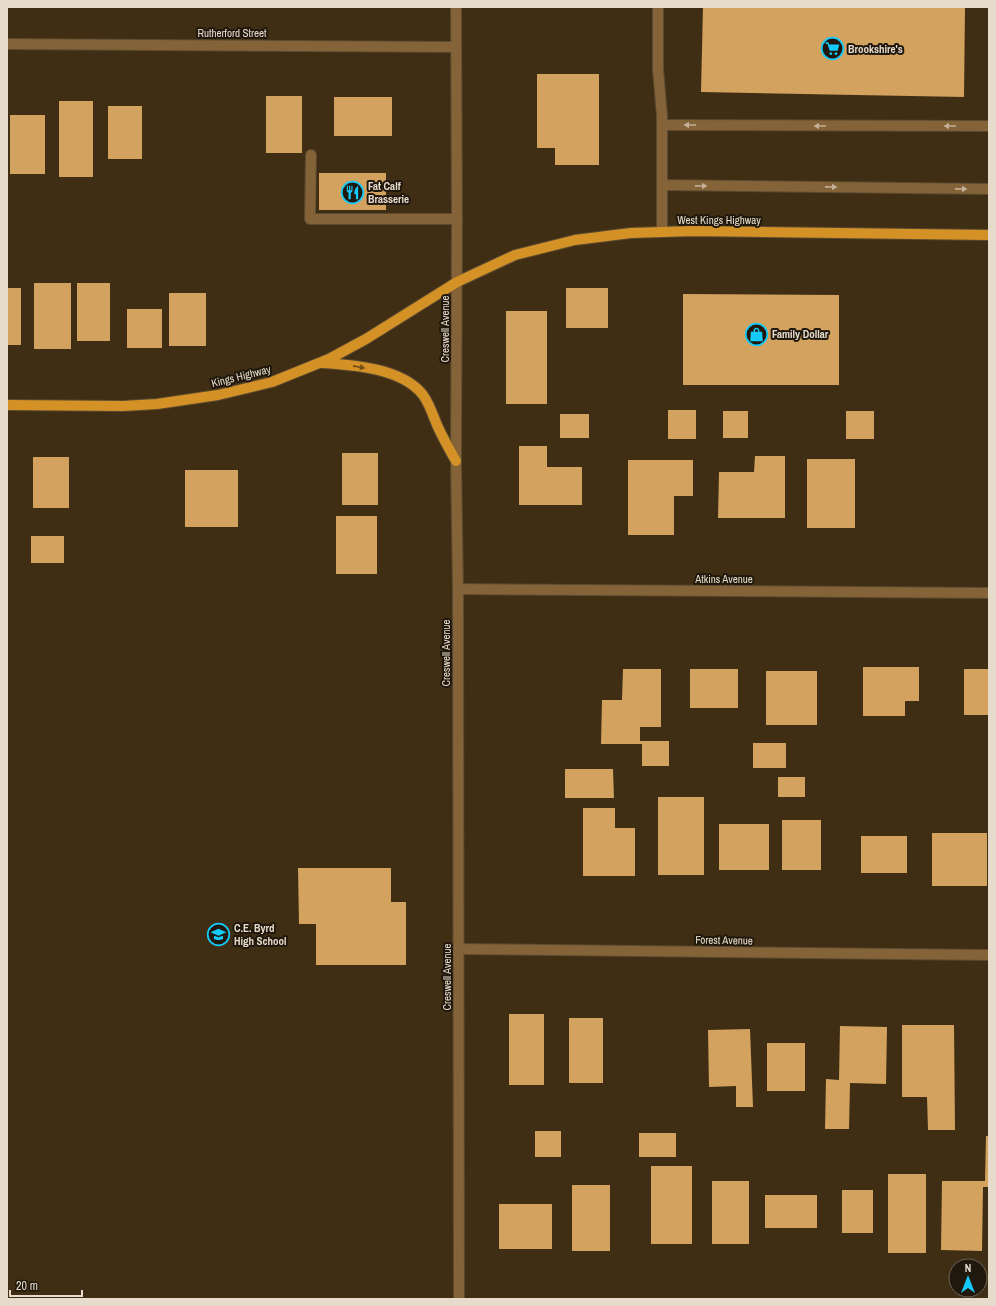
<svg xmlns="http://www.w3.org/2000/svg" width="996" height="1306" viewBox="0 0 996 1306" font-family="'Archivo Narrow',sans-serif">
<rect width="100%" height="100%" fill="#402e14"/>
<!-- building -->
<g fill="#d3a25f">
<polygon points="703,7 965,7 964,97 701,92"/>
<polygon points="537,74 599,74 599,165 555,165 555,148 537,148"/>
<rect x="266" y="96" width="36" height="57"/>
<rect x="334" y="97" width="58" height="39"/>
<rect x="59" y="101" width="34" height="76"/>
<rect x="108" y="106" width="34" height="53"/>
<rect x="10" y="115" width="35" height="59"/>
<rect x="319" y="173" width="67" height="37"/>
<rect x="34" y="283" width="37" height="66"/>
<rect x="77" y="283" width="33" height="58"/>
<rect x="7" y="288" width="14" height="57"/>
<rect x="566" y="288" width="42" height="40"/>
<rect x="169" y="293" width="37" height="53"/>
<polygon points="683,294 839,295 839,385 683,385"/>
<rect x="127" y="309" width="35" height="39"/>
<rect x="506" y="311" width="41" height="93"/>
<rect x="668" y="410" width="28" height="29"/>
<rect x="723" y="411" width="25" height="27"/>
<rect x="846" y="411" width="28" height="28"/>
<rect x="560" y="414" width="29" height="24"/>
<polygon points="519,446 547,446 547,467 582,467 582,505 519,505"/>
<rect x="342" y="453" width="36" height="52"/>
<polygon points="755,456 785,456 785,518 718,518 719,472 754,472"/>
<rect x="33" y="457" width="36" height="51"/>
<rect x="807" y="459" width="48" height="69"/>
<polygon points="628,460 693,460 693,496 674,496 674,535 628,535"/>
<rect x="185" y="470" width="53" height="57"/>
<rect x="336" y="516" width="41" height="58"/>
<rect x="31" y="536" width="33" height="27"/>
<polygon points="863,667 919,667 919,701 905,701 905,716 863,716"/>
<polygon points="623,669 661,669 661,727 640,727 640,741 669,741 669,766 642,766 642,744 601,744 602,700 622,700"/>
<rect x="690" y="669" width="48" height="39"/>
<rect x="964" y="669" width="25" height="46"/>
<rect x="766" y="671" width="51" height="54"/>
<rect x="753" y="743" width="33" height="25"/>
<polygon points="565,769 613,769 614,798 565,798"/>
<rect x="778" y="777" width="27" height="20"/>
<rect x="658" y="797" width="46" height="78"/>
<polygon points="583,808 615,808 615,828 635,828 635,876 583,876"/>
<rect x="782" y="820" width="39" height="50"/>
<rect x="719" y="824" width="50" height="46"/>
<rect x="932" y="833" width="55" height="53"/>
<rect x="861" y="836" width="46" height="37"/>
<polygon points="298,868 391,868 391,902 406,902 406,965 316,965 316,924 299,924"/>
<rect x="509" y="1014" width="35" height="71"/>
<rect x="569" y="1018" width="34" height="65"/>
<polygon points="902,1025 954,1025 955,1130 928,1130 927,1097 902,1097"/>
<polygon points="840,1026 887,1027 886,1084 850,1083 849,1129 825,1129 826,1079 839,1080"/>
<polygon points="750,1029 753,1107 736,1107 736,1086 709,1087 708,1030"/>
<rect x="767" y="1043" width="38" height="48"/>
<rect x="535" y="1131" width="26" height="26"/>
<rect x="639" y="1133" width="37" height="24"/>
<polygon points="986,1136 989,1136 989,1187 983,1187 982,1251 941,1250 942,1181 985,1181"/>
<rect x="651" y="1166" width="41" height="78"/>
<rect x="888" y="1174" width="38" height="79"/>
<rect x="712" y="1181" width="37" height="63"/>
<rect x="572" y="1185" width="38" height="66"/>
<rect x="842" y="1190" width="31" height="43"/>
<rect x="765" y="1195" width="52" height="33"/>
<rect x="499" y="1204" width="53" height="45"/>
</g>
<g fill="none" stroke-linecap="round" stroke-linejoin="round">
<defs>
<g id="minor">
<polyline points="456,7 457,219 456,461 458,589 459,1299"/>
<polyline points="658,7 658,69 662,116 662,232"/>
<polyline points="7,44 456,47"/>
<polyline points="662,125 989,126"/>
<polyline points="311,155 310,219 457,219"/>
<polyline points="662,185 989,189"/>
<polyline points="458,589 989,593"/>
<polyline points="459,949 989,955"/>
</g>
<g id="major">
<path d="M322,363C353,365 402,368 423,395C429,403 433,415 437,425C443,438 449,449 456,461"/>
<polyline points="7,405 123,406 157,404 218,395 272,382 329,359 366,339 457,282 515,255 575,240 631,233 693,231 989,235"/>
</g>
</defs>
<!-- minor casing -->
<use href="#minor" stroke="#5b4a31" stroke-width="12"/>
<!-- major casing -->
<use href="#major" stroke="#5b4a31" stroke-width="12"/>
<!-- minor -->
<use href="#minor" stroke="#836337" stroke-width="10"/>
<!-- major -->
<use href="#major" stroke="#d39126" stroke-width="10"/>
</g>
<!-- one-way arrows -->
<defs><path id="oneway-solid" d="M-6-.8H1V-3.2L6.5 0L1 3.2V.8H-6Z"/></defs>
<g fill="#c4b198">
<use href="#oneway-solid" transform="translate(690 125) rotate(-180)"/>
<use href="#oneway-solid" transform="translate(820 126) rotate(-180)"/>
<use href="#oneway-solid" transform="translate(950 126) rotate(-180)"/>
<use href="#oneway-solid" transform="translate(701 186) rotate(1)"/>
<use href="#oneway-solid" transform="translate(831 187) rotate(1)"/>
<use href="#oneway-solid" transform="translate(961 189) rotate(1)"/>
</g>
<use fill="#714e18" href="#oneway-solid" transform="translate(359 367) rotate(11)"/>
<!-- icons -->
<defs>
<symbol id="supermarket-ring" viewBox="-11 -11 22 22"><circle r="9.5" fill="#20180d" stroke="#14cafb" stroke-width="1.5"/><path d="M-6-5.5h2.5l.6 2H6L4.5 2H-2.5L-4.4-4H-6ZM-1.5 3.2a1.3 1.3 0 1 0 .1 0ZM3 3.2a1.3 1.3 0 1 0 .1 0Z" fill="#14cafb"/></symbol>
<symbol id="restaurant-ring" viewBox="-11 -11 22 22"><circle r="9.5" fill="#20180d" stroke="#14cafb" stroke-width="1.5"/><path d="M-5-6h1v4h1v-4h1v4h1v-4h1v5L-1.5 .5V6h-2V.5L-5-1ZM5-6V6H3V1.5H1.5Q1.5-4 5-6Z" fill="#14cafb"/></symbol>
<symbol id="shop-ring" viewBox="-11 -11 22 22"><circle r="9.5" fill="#20180d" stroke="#14cafb" stroke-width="1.5"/><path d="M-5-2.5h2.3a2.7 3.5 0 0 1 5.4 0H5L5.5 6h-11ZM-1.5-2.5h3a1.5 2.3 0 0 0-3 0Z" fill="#14cafb"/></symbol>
<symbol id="school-ring" viewBox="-11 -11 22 22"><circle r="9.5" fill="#20180d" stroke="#14cafb" stroke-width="1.5"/><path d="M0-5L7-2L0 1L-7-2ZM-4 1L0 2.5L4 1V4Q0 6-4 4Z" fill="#14cafb"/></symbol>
</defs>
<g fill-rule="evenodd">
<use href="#supermarket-ring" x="820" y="36" width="25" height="25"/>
<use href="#restaurant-ring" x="340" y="180" width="25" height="25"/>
<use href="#shop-ring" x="744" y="322" width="25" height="25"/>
<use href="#school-ring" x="206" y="922" width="25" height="25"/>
</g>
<g text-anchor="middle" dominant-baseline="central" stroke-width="4" stroke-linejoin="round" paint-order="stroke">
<!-- street labels -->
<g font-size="11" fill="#e7dbcc" stroke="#20180d">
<text x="232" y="33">Rutherford Street</text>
<text x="719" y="220">West Kings Highway</text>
<text transform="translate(445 329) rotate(-90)">Creswell Avenue</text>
<text transform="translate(241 376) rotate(-14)">Kings Highway</text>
<text x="724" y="579">Atkins Avenue</text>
<text transform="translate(446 653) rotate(-90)">Creswell Avenue</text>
<text transform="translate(724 940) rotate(1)">Forest Avenue</text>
<text transform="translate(447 977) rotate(-90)">Creswell Avenue</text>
</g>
<!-- poi labels -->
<g font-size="11" font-weight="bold" fill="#e7dbcc" stroke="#20180d" text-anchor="start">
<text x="848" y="49">Brookshire's</text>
<text x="368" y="186">Fat Calf<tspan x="368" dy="13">Brasserie</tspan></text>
<text x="772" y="334">Family Dollar</text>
<text x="234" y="928">C.E. Byrd<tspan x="234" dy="13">High School</tspan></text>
</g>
</g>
<!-- border -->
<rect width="996" height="1306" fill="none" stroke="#e7dbcc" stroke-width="16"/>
<!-- north arrow -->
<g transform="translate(968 1278)"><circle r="19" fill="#20180d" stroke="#706659"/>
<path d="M0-3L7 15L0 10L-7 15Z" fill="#14cafb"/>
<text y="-6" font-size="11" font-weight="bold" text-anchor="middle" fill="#e7dbcc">N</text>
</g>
<!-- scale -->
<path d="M10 1290v6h72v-6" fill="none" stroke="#e7dbcc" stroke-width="2"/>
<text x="16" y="1290" font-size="12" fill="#e7dbcc" stroke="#20180d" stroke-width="3" paint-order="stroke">20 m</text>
</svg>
